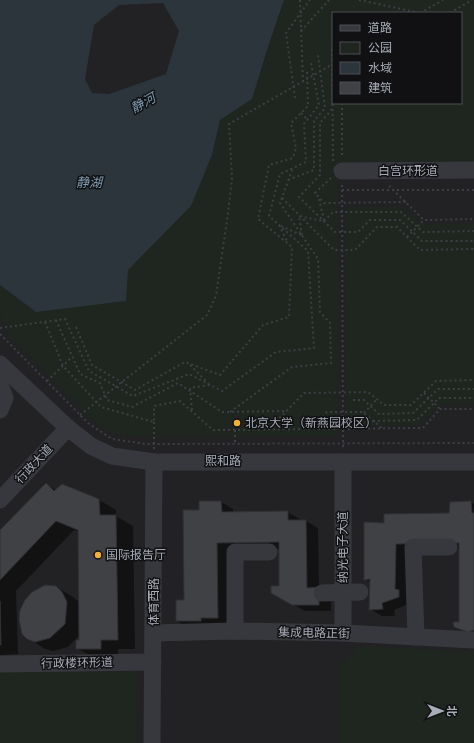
<svg xmlns="http://www.w3.org/2000/svg" width="474" height="743" viewBox="0 0 474 743" font-family="'Asap Condensed','Noto Sans SC',sans-serif">
<rect width="100%" height="100%" fill="#161618"/>
<!-- built -->
<path fill="#222225" fill-rule="evenodd" d="M0,0H474V743H0ZM333,13H461V103H333Z"/>
<!-- green -->
<g fill="#1e261f" fill-rule="evenodd">
<path d="M284,0H474V163L338,165L339,436L153,437L124,436L109,432L91,419L10,336L0,315V285L36,312L126,301L128,270L191,206L212,155L220,120L252,99ZM333,13H461V103H333Z"/>
<polygon points="345,207 404,207 423,224 474,224 474,405 440,405 419,425 346,425"/>
<polygon points="360,646 474,652 474,743 339,743 339,666"/>
<polygon points="136,671 137,743 0,743 0,672"/>
</g>
<!-- water -->
<path fill="#2c353c" fill-rule="evenodd" d="M0,0H284L268,47L252,99L220,120L212,155L191,206L128,270L126,301L36,312L0,285ZM163,3L179,31L166,74L109,94L92,93L85,79L94,25L119,5Z"/>
<!-- shadow -->
<g fill="#0007">
<polygon points="46,485 56,490 99,500 116,510 116,516 133,526 135,649 118,649 118,658 94,658 77,648 80,641 80,635 68,647 53,651 45,649 28,638 32,593 38,588 45,586 56,587 73,597 80,603 79,532 74,530 16,591 18,654 0,655 0,532"/>
<polygon points="221,502 233,509 233,513 287,512 300,519 300,521 306,521 318,528 319,588 331,595 331,611 305,611 272,593 280,587 280,549 229,549 230,625 189,628 177,621 185,601 200,511"/>
<polygon points="471,502 474,504 474,636 455,627 460,623 460,549 408,551 411,603 394,610 395,616 382,616 370,609 371,583 365,579 385,524 450,514"/>
</g>
<!-- building -->
<g fill="#404145" stroke="#303034">
<polygon points="46,483 54,491 62,484 99,499 100,515 116,515 118,640 101,640 101,649 76,649 76,640 79,640 78,530 56,521 0,580 0,530"/>
<polygon points="199,501 221,501 222,512 288,511 288,520 306,520 307,588 319,587 319,605 292,605 271,593 271,586 279,586 279,542 217,543 218,618 201,618 201,621 176,621 176,600 184,600 183,510 199,510"/>
<polygon points="471,501 472,513 474,513 474,630 468,632 454,627 453,622 459,622 459,543 396,544 395,589 399,590 399,597 382,603 383,609 369,610 370,579 364,580 364,522 384,523 384,514 449,513 450,502"/>
<polygon points="45,585 56,586 62,592 67,602 65,624 50,638 35,642 27,639 22,634 19,619 20,610 25,600 32,592"/>
<polygon points="0,601 1,645 0,645"/>
</g>
<g fill="none" stroke-linecap="round" stroke-linejoin="round">
<!-- path -->
<g stroke="#3d3f44" stroke-width="2" stroke-dasharray="2 3" stroke-linecap="butt">
<polyline points="300,0 303,81"/>
<polyline points="359,0 420,13"/>
<polyline points="420,13 443,0"/>
<polyline points="450,13 472,0"/>
<polyline points="301,31 329,0"/>
<polyline points="295,98 286,33 310,0"/>
<polyline points="342,103 342,157"/>
<polyline points="332,109 320,123 320,175 299,197 335,232 358,232 370,220 400,220 422,241 474,241"/>
<polyline points="301,113 307,119"/>
<polyline points="333,161 332,47 333,45"/>
<polyline points="331,178 315,193 324,203 406,202"/>
<polyline points="288,180 314,170 314,121 325,108 318,55"/>
<polyline points="342,185 343,449"/>
<polyline points="389,186 424,220 474,219"/>
<polyline points="342,190 474,190"/>
<polyline points="282,198 334,250 355,250 377,227 397,227 420,250 474,249"/>
<polyline points="319,199 324,220"/>
<polyline points="324,221 333,212 401,212 423,232 474,231"/>
<polyline points="279,225 287,241"/>
<polyline points="281,226 301,235"/>
<polyline points="302,235 299,216 323,221"/>
<polyline points="407,237 424,220"/>
<polyline points="56,320 80,374 100,383 107,400 132,407 178,383 222,412 287,411"/>
<polyline points="45,322 63,366 101,407 154,422 154,406 180,401 213,430 423,428 440,409 474,409"/>
<polyline points="76,327 92,365 135,390 185,362 220,375 263,325 289,317 292,247 258,219 269,165 293,158 296,148 291,123 308,106 307,71"/>
<polyline points="0,328 65,319 89,371 133,396 189,374 222,391 276,352 314,348 308,251 269,216 280,174 306,162 304,124 319,105 311,63"/>
<polyline points="0,334 88,423 112,439 146,444 474,443"/>
<polyline points="190,365 208,383"/>
<polyline points="47,381 72,357"/>
<polyline points="424,393 440,409"/>
<polyline points="353,400 364,400 379,414 413,413 438,389 474,389"/>
<polyline points="192,410 190,388 210,385"/>
<polyline points="230,412 292,367 331,363 330,323 320,312 318,259 280,203 293,168"/>
<polyline points="364,413 376,400"/>
<polyline points="80,415 207,315 216,296 228,213 232,178 229,124 333,64"/>
<polyline points="373,421 417,420 439,398 474,398"/>
<polyline points="154,422 154,449"/>
<polyline points="312,428 327,412 362,412 382,428"/>
<polyline points="269,429 304,393 368,392 384,405 411,405 436,381 474,380"/>
<polyline points="235,430 235,444"/>
</g>
<!-- minor -->
<g stroke="#37383d" stroke-width="17">
<polyline points="342,171 474,170"/>
<polyline points="0,364 68,428 91,446 112,456 154,462 474,462"/>
<polyline points="0,384 5,398 0,410"/>
<polyline points="343,462 343,633"/>
<polyline points="0,500 68,428"/>
<polyline points="322,593 360,592"/>
<polyline points="235,631 235,552 269,552"/>
<polyline points="153,633 235,631 343,633 474,640"/>
<polyline points="416,637 413,547 449,547"/>
<polyline points="0,664 153,662"/>
<polyline points="152,743 154,462"/>
</g>
</g>
<!-- markers -->
<g fill="#f2b134" stroke="#111113" stroke-width="1.5">
<circle cx="237" cy="423" r="4"/>
<circle cx="98" cy="555" r="4"/>
</g>
<g text-anchor="middle" dominant-baseline="central" stroke-width="3" stroke-linejoin="round" paint-order="stroke">
<!-- street labels -->
<g font-size="12" fill="#a8adb8" stroke="#111113">
<text x="408" y="171">白宫环形道</text>
<text x="223" y="461">熙和路</text>
<text transform="translate(34 464) rotate(-47)">行政大道</text>
<text transform="translate(343 547) rotate(-90)">纳光电子大道</text>
<text transform="translate(154 602) rotate(-90)">体育西路</text>
<text transform="translate(314 633) rotate(1)">集成电路正街</text>
<text transform="translate(77 663) rotate(-1)">行政楼环形道</text>
</g>
<!-- poi labels -->
<g font-size="12" fill="#a8adb8" stroke="#111113" text-anchor="start">
<text x="245" y="423">北京大学（新燕园校区）</text>
<text x="106" y="555">国际报告厅</text>
</g>
<!-- water labels -->
<g font-size="13" font-style="italic" fill="#7f9bb3" stroke="#111113">
<text transform="translate(143 103) rotate(-29)">静河</text>
<text x="89" y="182">静湖</text>
</g>
</g>
<!-- legend -->
<rect x="332" y="12" width="130" height="92" fill="#111113" stroke="#4d4f55"/>
<rect x="340" y="25" width="20" height="6" fill="#37383d" stroke="#4d4f55"/>
<text x="368" y="32" font-size="12" fill="#a8adb8">道路</text>
<rect x="340" y="42" width="20" height="12" fill="#1e261f" stroke="#4d4f55"/>
<text x="368" y="52" font-size="12" fill="#a8adb8">公园</text>
<rect x="340" y="62" width="20" height="12" fill="#2c353c" stroke="#4d4f55"/>
<text x="368" y="72" font-size="12" fill="#a8adb8">水域</text>
<rect x="340" y="82" width="20" height="12" fill="#404145" stroke="#4d4f55"/>
<text x="368" y="92" font-size="12" fill="#a8adb8">建筑</text>
<!-- north arrow -->
<g transform="translate(442 711) rotate(90)" stroke="#111113" stroke-width="3" paint-order="stroke">
<path d="M0-3L7 15L0 10L-7 15Z" fill="#a8adb8"/>
<text y="-6" font-size="11" font-weight="bold" text-anchor="middle" fill="#a8adb8">北</text>
</g>
</svg>
